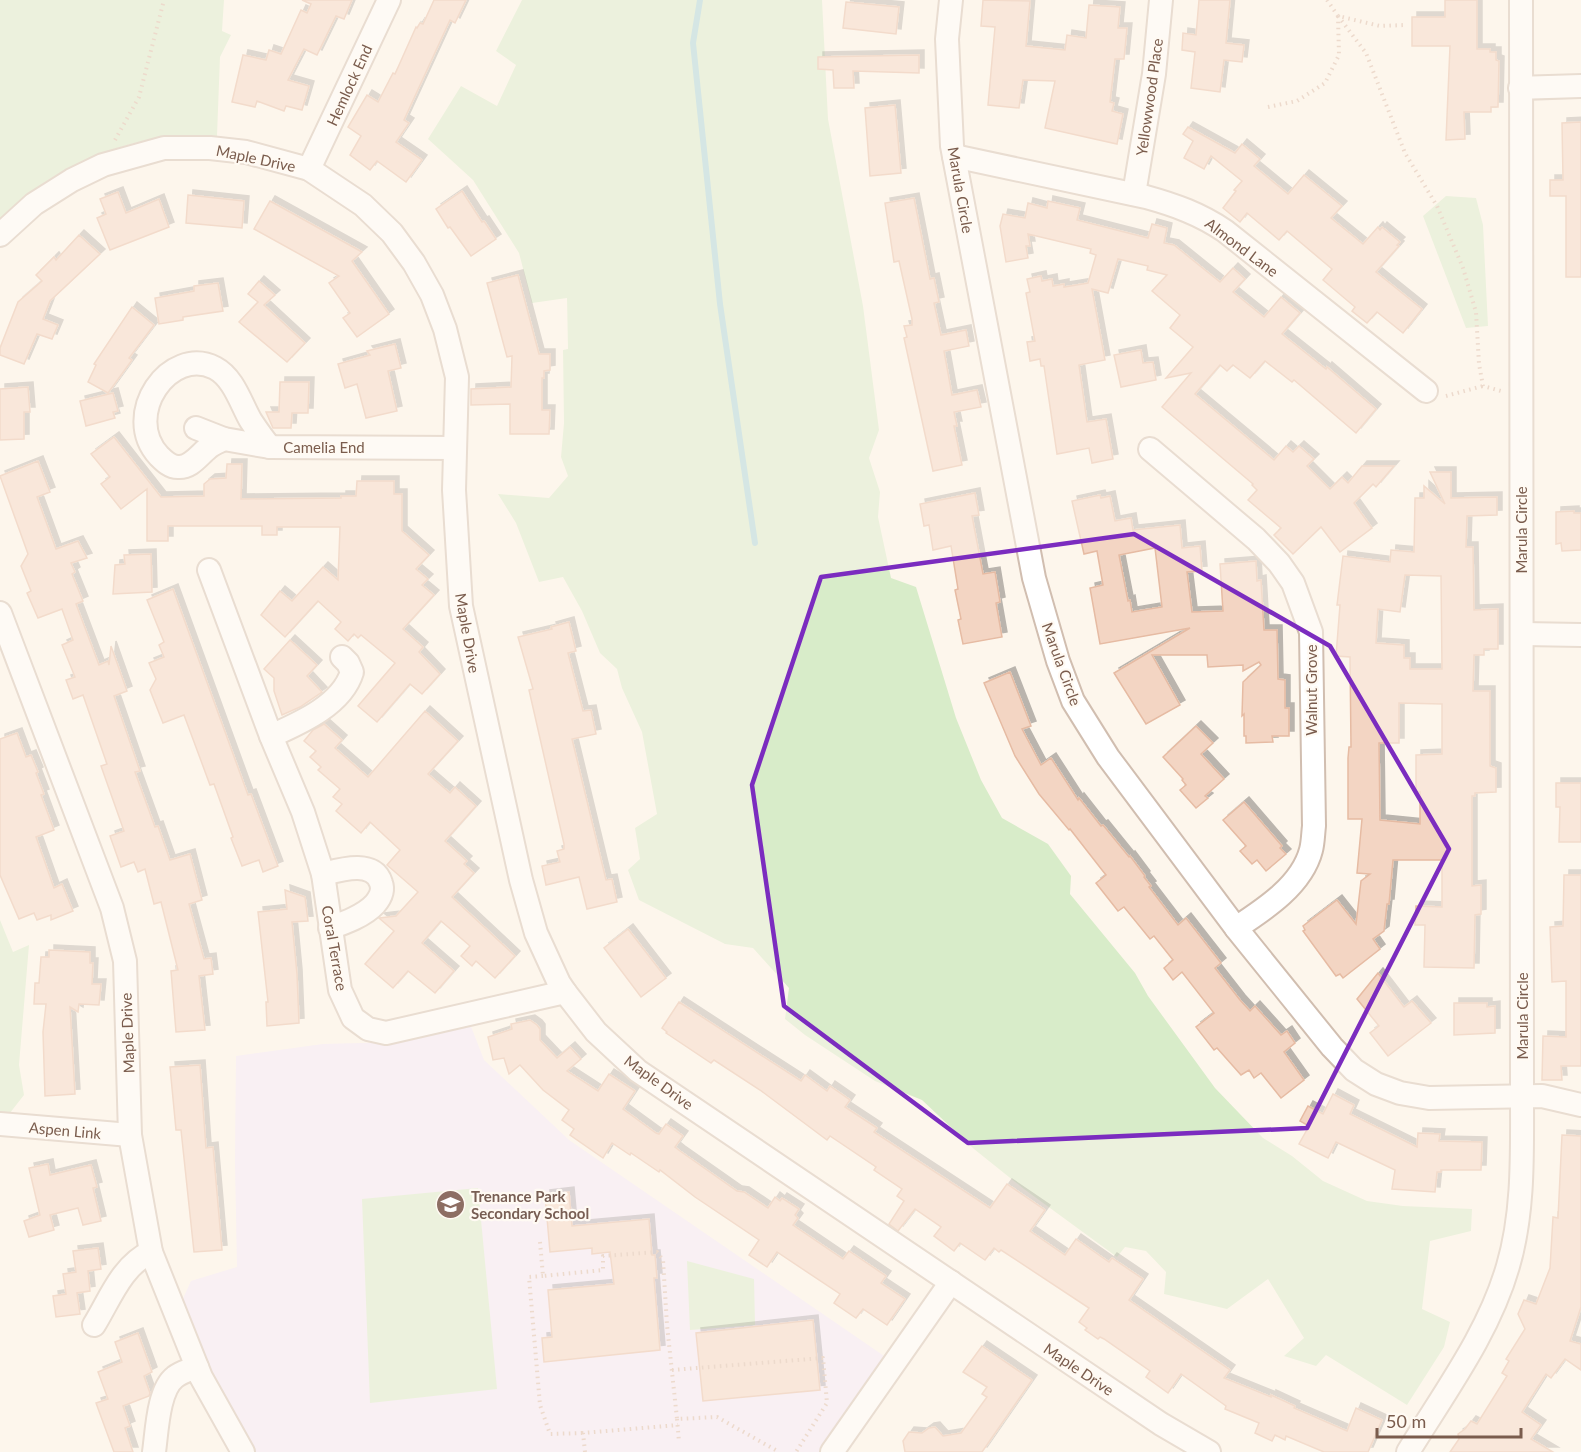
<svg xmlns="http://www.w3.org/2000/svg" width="1581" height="1452" viewBox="0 0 1581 1452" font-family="Lato,sans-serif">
<defs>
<filter id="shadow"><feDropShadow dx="5" dy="-5" stdDeviation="0" flood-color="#0004"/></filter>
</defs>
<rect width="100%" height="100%" fill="#fdf6ec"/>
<!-- education -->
<polygon fill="#f3e8fa" points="470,1024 484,1060 569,1140 887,1358 822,1452 254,1452 219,1389 181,1303 191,1281 237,1267 235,1162 236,1056 323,1044 401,1042"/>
<!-- green -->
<g fill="#d8ecc9">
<path d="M0,0H224L222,31L231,35L220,57L217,136C141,129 50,164 0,221Z"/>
<polygon points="522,0 822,0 828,119 863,306 879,430 869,458 880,492 878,517 891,578 916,587 956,718 981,780 1002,818 1048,844 1071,876 1070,894 1135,973 1148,996 1215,1088 1263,1138 1292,1156 1323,1181 1367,1201 1403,1206 1472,1209 1471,1231 1430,1241 1422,1309 1450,1322 1444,1347 1407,1405 1326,1355 1316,1366 1284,1356 1304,1338 1268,1279 1227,1309 1164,1294 1166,1272 1146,1251 1125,1247 1117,1257 1024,1189 974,1149 922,1100 875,1081 805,1035 785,1019 789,988 753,948 725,944 639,900 628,870 640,859 635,828 657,814 642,732 622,688 617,669 600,653 582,611 563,577 539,582 516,523 498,494 549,498 568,476 561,457 564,423 563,350 568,349 567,298 532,303 519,253 473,180 428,139 461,86 497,106 516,65 496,51"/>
<polygon points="1446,196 1476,198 1483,225 1488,326 1466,328 1423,216"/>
<polygon points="0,920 13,952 29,945 19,1065 24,1095 6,1118 0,1117"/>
<polygon points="478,1188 497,1389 370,1403 362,1199"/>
<polygon points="687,1261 754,1279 755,1325 690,1330"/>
</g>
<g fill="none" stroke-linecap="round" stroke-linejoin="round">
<!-- stream -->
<polyline stroke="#a5d3da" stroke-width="6" points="700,0 693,43 720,304 755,543"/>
</g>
<!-- building -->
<g fill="#f3d5c3" stroke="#e6bba3" stroke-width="1.5" fill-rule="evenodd" filter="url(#shadow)">
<polygon points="302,0 352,0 344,19 336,16 317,55 304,49 288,80 309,86 302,110 286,106 284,111 257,101 255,107 232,102 243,55 266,60 269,50 281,54 301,10 307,13 311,4"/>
<polygon points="434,0 466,0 455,23 450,20 404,120 409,123 396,142 422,160 406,182 377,161 370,170 350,155 361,136 348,127 367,95 378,102 393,73 395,74 416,27 417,28 420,23 423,24"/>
<polygon points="983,0 1030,1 1026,46 1065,50 1067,35 1086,38 1089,5 1120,7 1118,28 1127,28 1124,59 1115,59 1110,102 1114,103 1112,111 1123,114 1117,144 1045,128 1055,81 1023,80 1019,108 988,105 995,27 981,26"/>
<polygon points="1199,0 1230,0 1226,43 1244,45 1242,62 1224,60 1220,92 1191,88 1195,52 1182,50 1183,33 1196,35"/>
<polygon points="1445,0 1477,0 1477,49 1490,49 1490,52 1496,52 1496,60 1499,61 1498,107 1491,107 1491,112 1464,112 1465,139 1446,140 1450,46 1412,46 1412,17 1445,17"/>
<polygon points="846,2 899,7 896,34 843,28"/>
<polygon points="919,55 919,73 853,71 854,88 834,88 833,70 818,69 818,57"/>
<polygon points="895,105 901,173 870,176 865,108"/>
<polygon points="1581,122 1581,277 1566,277 1566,196 1550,196 1550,180 1563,180 1562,123"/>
<polygon points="1188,127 1235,153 1242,144 1260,159 1254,166 1288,194 1304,175 1342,206 1331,218 1363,244 1378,227 1380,230 1382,227 1400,242 1397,245 1399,246 1376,272 1422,309 1403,333 1377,312 1367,323 1352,311 1355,307 1323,280 1332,269 1287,231 1279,240 1247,213 1240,222 1223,208 1236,191 1234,190 1242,181 1211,156 1204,169 1184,158 1193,141 1183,134"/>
<polygon points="462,191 482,222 484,221 496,239 471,256 450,227 448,228 436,209"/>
<polygon points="118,192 126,213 159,199 169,227 110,250 97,218 106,214 100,199"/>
<polygon points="188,195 244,201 242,228 186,223"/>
<polygon points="914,198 930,279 934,278 939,302 934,303 941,335 966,330 969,346 944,351 952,395 977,390 981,407 954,412 957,426 954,426 962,465 933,471 904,338 907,337 904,326 912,325 912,319 899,261 894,262 885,203"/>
<polygon points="270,201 362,252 352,261 389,314 357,337 343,318 350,313 329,283 339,276 254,229"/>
<polygon points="1048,201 1080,208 1077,220 1148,238 1152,224 1167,228 1164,243 1174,245 1220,282 1233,268 1245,279 1233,292 1264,317 1281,297 1300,313 1282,334 1326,369 1327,367 1376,409 1356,433 1294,380 1292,382 1265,361 1250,378 1233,365 1227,371 1220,365 1195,394 1274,460 1286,446 1293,452 1299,446 1314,459 1307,466 1330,489 1342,477 1348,483 1362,466 1394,466 1376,487 1373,484 1354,503 1372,528 1340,552 1321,527 1293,554 1274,535 1281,528 1248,500 1257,490 1252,485 1253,484 1162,407 1191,373 1166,378 1193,347 1170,328 1180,315 1152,291 1167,275 1147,270 1148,266 1118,259 1108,293 1092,289 1105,360 1079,365 1087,422 1106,419 1113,459 1092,463 1089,448 1057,454 1044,366 1041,366 1040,359 1030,361 1027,342 1035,341 1026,293 1030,292 1027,279 1041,276 1042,281 1052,279 1053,286 1064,284 1064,287 1088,283 1096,255 1090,253 1091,249 1028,234 1030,246 1026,246 1028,258 1006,262 1000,226 1003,214 1025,218 1028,203 1047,208"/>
<polygon points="79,235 100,254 50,301 43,319 58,325 52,339 37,334 24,364 0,355 0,348 18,302 42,281 36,275 54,257 56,260"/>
<polygon points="518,275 539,354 550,354 550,370 544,371 544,378 542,378 542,410 550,410 549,434 510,434 510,404 471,405 471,389 511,387 512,356 507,357 487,283"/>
<polygon points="259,281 275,295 264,305 305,343 287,362 239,322 258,302 248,294"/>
<polygon points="218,283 223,311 183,317 183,320 159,324 155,298 194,291 194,286"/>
<polygon points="132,307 154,325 129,358 132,360 108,393 88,382 96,365 94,364"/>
<polygon points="395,344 401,368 388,371 397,411 366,418 357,384 345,388 338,364 370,355 367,351"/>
<polygon points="1141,350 1143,363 1153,362 1156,380 1121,387 1114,355"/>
<polygon points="280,382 309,382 308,413 292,413 291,428 273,428 266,412 279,412"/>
<polygon points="28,387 30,412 24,412 24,439 0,440 0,389"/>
<polygon points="113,393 118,411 113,412 115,418 86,426 80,401"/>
<polygon points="114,437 161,497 204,496 204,484 210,479 226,478 227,464 242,464 241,499 341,498 341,496 356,496 357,481 394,481 394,494 402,494 402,531 429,555 416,569 428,579 422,585 434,595 403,629 423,647 419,652 440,674 422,694 410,684 377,722 358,706 395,663 361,635 358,638 354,634 348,641 335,629 341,622 318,601 285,637 261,615 280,591 292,601 323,567 338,580 340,527 277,527 277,535 262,535 262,526 168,526 168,541 147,541 147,489 121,509 101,484 110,477 91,454"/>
<polygon points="38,461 50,492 37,497 56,549 78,541 87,558 71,563 75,572 72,574 83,601 76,604 99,665 108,661 109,665 111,646 127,691 114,696 140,771 135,772 155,827 158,826 170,860 190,854 202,900 189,904 204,959 211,958 213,974 199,976 205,1030 176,1032 171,971 178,970 161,902 154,904 145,869 138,872 134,862 121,867 110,836 124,831 101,766 107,764 83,695 73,699 66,680 75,677 62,645 73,640 62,609 38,618 27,593 31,591 21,566 28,554 0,476"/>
<path d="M1430,472H1451V498L1497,497V515L1467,516L1466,547H1473L1474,610L1498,609V649H1484V655H1474L1473,691H1490V766L1496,768V792L1475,793V796H1472V886L1481,885V914L1475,915L1474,968L1424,967L1425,925H1415L1416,906L1442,907V860H1393L1389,904H1387L1384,931L1373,939L1380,949L1343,978L1340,974L1336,976L1303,931L1305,930L1303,926L1337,900L1356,924L1361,881L1370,874L1357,873L1362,819H1348V758L1349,747H1351L1350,657L1336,656L1340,605H1337L1343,556L1390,562L1391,550L1414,552L1415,498H1424V486L1445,504ZM1405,575L1441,576L1442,669H1410V658H1404V645L1376,643L1378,609L1400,612ZM1399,703L1442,704V754L1416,755V792H1420V824L1380,820L1379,743H1399Z"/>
<polygon points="975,493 979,515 972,516 983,574 995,572 1000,602 996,603 1002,637 963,644 958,620 961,619 955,590 958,589 951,546 933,550 929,525 924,526 920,504"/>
<path d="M1100,495L1101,498L1110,496L1115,521L1131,518L1133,530L1180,525L1182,548L1200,546L1202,571L1187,572L1192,612L1223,611L1220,564L1256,561L1257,581L1261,580L1264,630H1277L1278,679L1285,680V708H1289V736H1272L1273,742L1246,743V736H1244V714L1242,716L1243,682L1261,665L1259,662L1243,671V665L1208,667L1207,655H1152L1180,705L1146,724L1114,673L1190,628L1100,644L1090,588L1103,585L1097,551L1084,554L1072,501ZM1155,548L1162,607L1132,612L1130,600L1128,601L1119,555Z"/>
<polygon points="1574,511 1574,513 1581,513 1581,550 1562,551 1561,543 1556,544 1556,512"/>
<polygon points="151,554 152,592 113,594 115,565 125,564 124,555"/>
<polygon points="173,589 248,795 251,794 278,866 263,872 259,860 242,866 231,838 233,837 214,784 210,785 184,715 163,723 150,690 156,679 149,663 164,657 159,645 164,642 147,600"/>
<polygon points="569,622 576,651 568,653 583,711 591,710 596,734 572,739 606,880 612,879 617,902 587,909 579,877 546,885 542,866 560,862 557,851 564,849 564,844 529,690 533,689 518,637 552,629 551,627"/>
<polygon points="290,640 317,665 307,676 322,692 300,707 282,715 274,691 274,678 264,669"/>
<polygon points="1010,672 1031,726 1022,729 1041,765 1051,758 1078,800 1079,798 1101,826 1103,825 1129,857 1130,856 1145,876 1144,877 1151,886 1149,887 1178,925 1186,918 1221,963 1215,968 1240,1000 1250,1011 1255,1006 1281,1035 1287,1031 1295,1043 1284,1052 1304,1080 1281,1098 1261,1073 1254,1078 1249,1070 1241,1075 1217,1048 1214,1050 1196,1027 1214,1013 1182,972 1173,980 1164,968 1173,960 1154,936 1150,939 1124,907 1118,911 1096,883 1106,875 1102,870 1070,829 1069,830 1039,794 1015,756 984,683"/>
<polygon points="425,711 458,741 428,774 450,793 455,787 476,806 445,841 467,861 464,864 474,873 452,897 515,956 495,978 476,961 472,966 461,956 470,946 441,921 422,943 454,971 435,993 408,971 393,988 365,964 394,931 379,918 396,916 418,892 387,865 400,850 370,822 361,833 336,811 342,804 333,797 340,789 318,770 321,767 310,757 316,751 304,741 313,730 324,724 342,740 335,748 368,777"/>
<polygon points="1196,726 1213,743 1201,754 1224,779 1205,796 1208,798 1196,808 1180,790 1186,785 1182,780 1183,779 1163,757"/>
<polygon points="17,733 26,757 31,755 38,772 36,773 44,794 41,795 54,830 36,837 54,888 62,884 73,911 51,920 51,915 37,920 34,913 19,919 0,875 0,739"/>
<polygon points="1556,783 1581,783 1581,842 1559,842 1560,807 1556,807"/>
<polygon points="1244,802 1282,846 1280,848 1286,854 1266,871 1257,860 1252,864 1240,851 1246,846 1223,820"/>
<polygon points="1564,875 1581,875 1581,1066 1561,1066 1562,1080 1542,1080 1543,1036 1566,1037 1566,981 1552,982 1550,927 1563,926"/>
<polygon points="285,890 305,897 308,921 292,922 297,974 299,1023 267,1026 266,1002 268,1002 258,912 287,909"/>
<polygon points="628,929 666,978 641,997 604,948"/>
<polygon points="49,950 90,952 90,963 93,963 92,984 101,984 99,1005 79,1004 78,1012 70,1007 75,1094 45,1096 43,1032 46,1004 34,1004 35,983 39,983 41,957 49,957"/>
<polygon points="1378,973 1404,1007 1412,1001 1431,1023 1388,1056 1370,1033 1379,1026 1357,999"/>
<polygon points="679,1002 801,1081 805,1075 827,1091 830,1086 850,1100 845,1107 877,1128 874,1132 990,1208 1007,1184 1045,1210 1030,1231 1065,1255 1076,1239 1109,1262 1112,1258 1143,1279 1129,1300 1230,1370 1224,1378 1271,1397 1271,1395 1295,1406 1294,1408 1347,1431 1356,1408 1382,1420 1368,1452 1324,1452 1286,1436 1285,1440 1275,1435 1272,1441 1255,1433 1259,1423 1225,1409 1226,1406 1181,1374 1168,1393 1146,1377 1150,1371 1104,1339 1100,1337 1098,1339 1085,1330 1087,1328 1079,1322 1089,1308 1001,1250 999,1252 994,1248 985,1260 960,1243 954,1251 934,1236 941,1227 915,1209 898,1231 889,1224 904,1201 897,1196 902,1189 874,1170 876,1167 830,1136 827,1140 760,1090 714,1060 711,1063 666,1033 667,1032 662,1028"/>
<polygon points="1454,1003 1487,1003 1487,1007 1495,1006 1495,1033 1454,1035"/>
<polygon points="530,1020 537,1025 540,1029 540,1040 557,1058 570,1047 581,1059 567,1071 598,1091 609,1074 635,1091 623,1109 656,1133 659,1134 666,1124 683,1136 675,1147 680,1151 737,1191 744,1192 768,1208 775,1197 780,1201 782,1198 799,1209 795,1215 798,1218 793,1225 843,1259 849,1251 886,1276 881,1283 905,1299 887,1325 863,1309 856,1318 834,1303 840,1294 777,1252 767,1267 749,1255 759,1240 695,1197 660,1170 659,1172 631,1153 630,1155 612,1143 603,1158 570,1135 574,1129 562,1120 569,1110 543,1090 520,1065 509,1074 504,1058 493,1060 488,1037 512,1029 511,1024"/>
<polygon points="200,1065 206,1148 213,1147 222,1250 194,1252 181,1130 176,1130 170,1067"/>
<polygon points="1333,1094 1354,1105 1350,1114 1417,1147 1418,1133 1440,1134 1439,1141 1482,1142 1481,1170 1441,1170 1441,1172 1437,1172 1435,1192 1392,1189 1395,1170 1336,1142 1328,1158 1299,1144 1309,1126 1300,1121 1308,1106 1323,1114"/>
<polygon points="1562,1135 1581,1136 1581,1307 1570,1341 1581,1344 1581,1370 1565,1359 1551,1378 1546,1374 1522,1412 1541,1425 1531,1439 1553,1452 1450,1452 1459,1439 1458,1434 1465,1429 1471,1421 1477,1424 1507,1376 1502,1373 1509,1361 1506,1359 1525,1329 1518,1314 1524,1300 1536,1304 1550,1268 1553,1217 1558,1218"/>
<polygon points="48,1164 50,1175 91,1165 97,1187 93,1188 101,1221 83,1225 78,1208 50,1215 54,1230 29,1237 24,1221 40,1215 29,1168"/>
<polygon points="569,1192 572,1226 649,1219 652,1255 655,1255 657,1278 654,1278 660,1350 544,1362 542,1338 552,1337 548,1290 614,1284 610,1252 592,1254 592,1248 550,1252 545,1195"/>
<polygon points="98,1248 101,1269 88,1271 90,1291 77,1293 80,1314 56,1317 53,1296 66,1294 63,1274 76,1272 73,1251"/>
<polygon points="813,1320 820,1390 703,1401 696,1333"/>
<polygon points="138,1333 152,1372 144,1376 150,1393 149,1396 123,1406 130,1426 125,1428 133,1452 114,1452 96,1403 108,1399 98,1372 122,1362 115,1342"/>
<polygon points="982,1346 1032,1380 982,1452 905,1452 903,1441 909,1432 922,1433 929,1428 935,1427 943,1436 961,1433 987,1397 982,1394 987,1387 963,1372"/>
</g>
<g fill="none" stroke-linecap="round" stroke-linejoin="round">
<defs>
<g id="minor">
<polyline points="951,0 947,39 952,146 1034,578 1058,661 1073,701 1108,757 1236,928 1332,1047 1354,1070 1376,1084 1400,1093 1429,1098 1542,1096 1581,1105"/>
<polyline points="1520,88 1581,86"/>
<path d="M954,156L1146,197C1175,205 1200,214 1225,231L1426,391"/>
<polyline points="309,169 389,0"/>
<polyline points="1134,194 1154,74 1161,0"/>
<polyline points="0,235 34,204 72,180 103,165 164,148 210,148 246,152 309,169 363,205 392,233 414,263 432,295 445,329 457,377 454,490 461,606 521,880 536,933 559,983 565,992 596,1032 638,1071 1161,1424 1209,1452"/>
<polyline points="196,428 224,439 270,447 455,448"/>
<path d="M224,439C218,442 212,444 208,448C199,455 191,468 178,467C170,467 164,461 159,456C121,415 170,345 215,368C234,378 241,404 251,421C257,430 263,439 270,447"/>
<path d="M1150,449L1256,539L1279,563L1293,583L1311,632L1314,826C1313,834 1313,843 1311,850C1302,885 1265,909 1236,928"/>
<polyline points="209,570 271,736 303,812 323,874 340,990 353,1018 368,1029 386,1033 565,992"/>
<polyline points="0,613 112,908 125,961 130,1135 151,1252 201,1377 243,1452"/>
<polyline points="1522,634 1581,635"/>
<path d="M271,736C300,723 342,705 352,672L348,663L342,657"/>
<path d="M323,874C339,870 374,859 381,883C384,891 380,898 375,904C364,916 344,923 330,928"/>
<polyline points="0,1124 130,1135"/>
<path d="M94,1325C110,1299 122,1265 151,1252"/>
<path d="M154,1452C157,1431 158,1390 175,1377C181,1372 190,1370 197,1367"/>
<polyline points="832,1452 951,1282"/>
<path d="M1408,1452C1444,1393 1489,1333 1508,1266C1524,1212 1522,1152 1522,1096L1521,0"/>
</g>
</defs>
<!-- minor casing -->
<use href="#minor" stroke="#d1beb0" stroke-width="26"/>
<!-- path -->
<g stroke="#d9b8a5" stroke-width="4" stroke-dasharray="1.5 4.5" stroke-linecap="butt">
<polyline points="1327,0 1338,16 1380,26 1405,25"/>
<polyline points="1338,16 1366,53 1405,153 1437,206 1463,268 1476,312 1479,364 1483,386 1501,391"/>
<polyline points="1268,107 1297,101 1325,83 1339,55 1338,17"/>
<polyline points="115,140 139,97 164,0"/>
<polyline points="1446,396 1483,386"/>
<polyline points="540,1242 543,1276 603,1270 603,1256 657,1252 663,1260 667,1325 677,1419 717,1417 779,1452"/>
<polyline points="543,1276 529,1277 540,1405 550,1434 583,1433"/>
<polyline points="672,1370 823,1358 827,1403 796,1452"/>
<polyline points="677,1419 679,1442"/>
<polyline points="585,1452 583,1433 678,1425"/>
</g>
<!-- minor -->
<use href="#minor" stroke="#fff" stroke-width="22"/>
</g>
<!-- marked area -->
<path d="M0 0H1581V1452H0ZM1134,534L1330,646L1449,849L1307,1128L968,1143L784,1006L752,785L821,577Z" fill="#fdf6ec" fill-opacity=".55" fill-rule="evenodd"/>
<path fill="none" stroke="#7b2cbf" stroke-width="4.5" stroke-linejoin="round" d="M1134,534L1330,646L1449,849L1307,1128L968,1143L784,1006L752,785L821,577Z"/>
<!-- icons -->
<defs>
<symbol id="school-disc" viewBox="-11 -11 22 22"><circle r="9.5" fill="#8d6e63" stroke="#fffaf3"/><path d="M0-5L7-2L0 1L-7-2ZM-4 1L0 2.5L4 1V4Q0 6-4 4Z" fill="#fff"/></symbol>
</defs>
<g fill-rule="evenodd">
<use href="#school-disc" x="434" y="1188" width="33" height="33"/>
</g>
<g text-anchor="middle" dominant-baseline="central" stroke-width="4.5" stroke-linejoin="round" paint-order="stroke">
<!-- street labels -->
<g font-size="15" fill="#7a5c4d" stroke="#fffaf3">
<text transform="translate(349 85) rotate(-65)">Hemlock End</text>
<text transform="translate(1149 97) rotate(-82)">Yellowwood Place</text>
<text transform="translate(256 158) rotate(12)">Maple Drive</text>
<text transform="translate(961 190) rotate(80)">Marula Circle</text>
<text transform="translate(1242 247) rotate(37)">Almond Lane</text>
<text x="324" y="447">Camelia End</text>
<text transform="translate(1521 530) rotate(-90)">Marula Circle</text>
<text transform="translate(468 633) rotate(80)">Maple Drive</text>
<text transform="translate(1062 664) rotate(70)">Marula Circle</text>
<text transform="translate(1311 690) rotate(-90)">Walnut Grove</text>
<text transform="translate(335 948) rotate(80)">Coral Terrace</text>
<text transform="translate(1522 1016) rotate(-90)">Marula Circle</text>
<text transform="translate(127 1033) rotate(-92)">Maple Drive</text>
<text transform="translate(659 1082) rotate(36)">Maple Drive</text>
<text transform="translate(65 1130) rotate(5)">Aspen Link</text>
<text transform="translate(1079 1369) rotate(34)">Maple Drive</text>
</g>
<!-- education labels -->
<g font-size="15" font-weight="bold" fill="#785e54" stroke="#fffaf3" text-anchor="start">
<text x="471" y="1196">Trenance Park<tspan x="471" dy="17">Secondary School</tspan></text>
</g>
</g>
<!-- scale -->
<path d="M1377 1428v9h144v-9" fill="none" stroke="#7a5c4d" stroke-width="3"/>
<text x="1386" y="1428" font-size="18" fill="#7a5c4d" stroke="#fffaf3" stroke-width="4.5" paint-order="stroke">50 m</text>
</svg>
